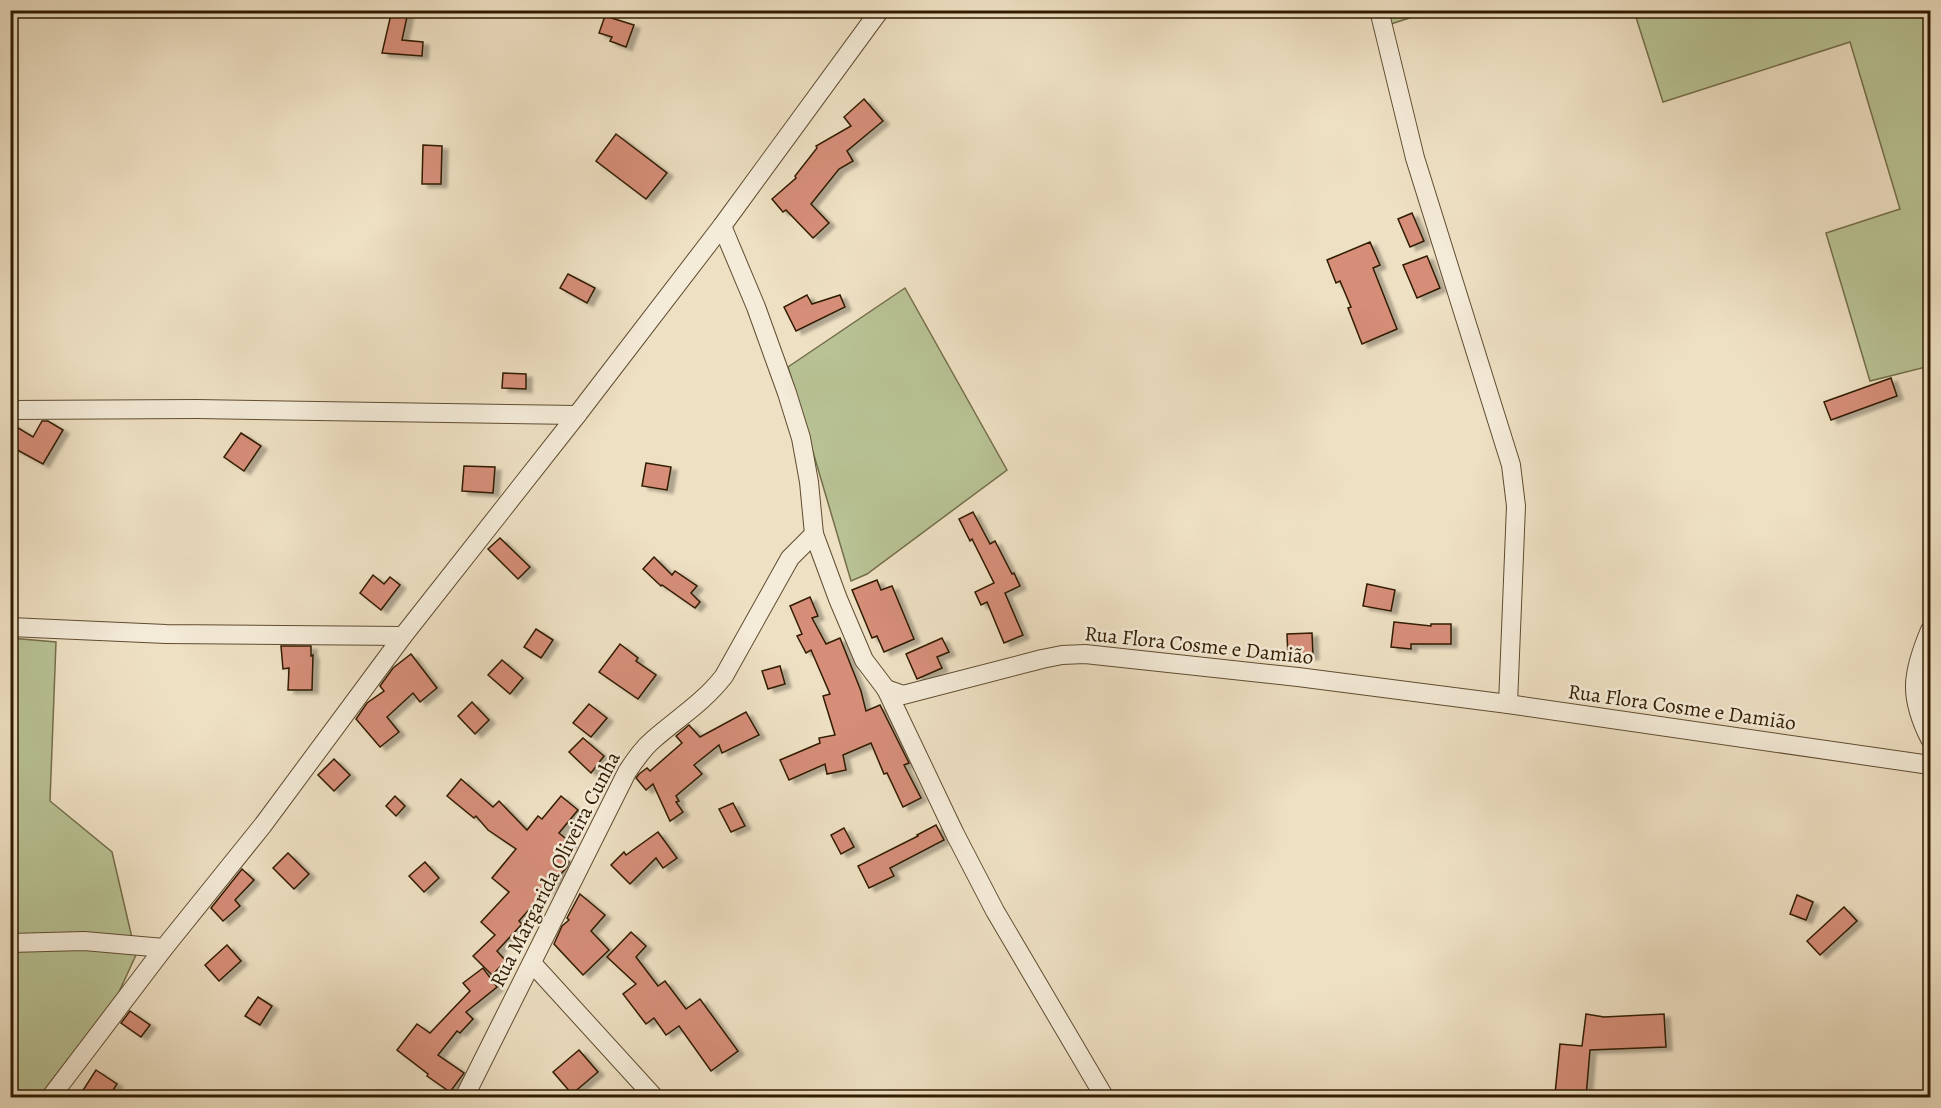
<svg xmlns="http://www.w3.org/2000/svg" width="1941" height="1108" viewBox="0 0 1941 1108" font-family="Alegreya,serif">
<defs>
<filter id="shadow"><feDropShadow dx="6" dy="3.5" stdDeviation="1.5" flood-color="#0004"/></filter>
</defs>
<rect width="100%" height="100%" fill="#eee0c3"/>
<filter id="stains"><feTurbulence type="fractalNoise" baseFrequency=".00333" numOctaves="4"/><feColorMatrix values="0 0 0 0 .2 0 0 0 0 .09 0 0 0 0 .02 0 0 0 .5 -.17"/></filter>
<radialGradient id="worn" r=".72"><stop offset=".6" stop-color="#630" stop-opacity="0"/><stop offset="1" stop-color="#630" stop-opacity=".3"/></radialGradient>
<!-- green -->
<g fill="#b8c294" stroke="#746e4a" stroke-width="1.5">
<polygon points="1388,10 1431,11 1391,24"/>
<polygon points="1634,11 1930,11 1930,366 1870,381 1826,233 1900,209 1850,42 1663,102"/>
<polygon points="905,288 1007,470 867,574 851,581 788,367"/>
<polygon points="10,638 56,642 50,801 112,852 136,955 118,994 39,1097 11,1097"/>
</g>
<!-- building -->
<g fill="#d68e79" stroke="#301b00" stroke-width="1.5" filter="url(#shadow)">
<polygon points="392,10 408,12 402,40 423,42 422,56 382,53"/>
<polygon points="605,16 634,25 626,47 610,41 612,37 599,33"/>
<polygon points="864,99 883,121 847,151 853,161 839,169 811,204 829,223 813,238 786,210 783,212 772,199 796,178 795,176 817,148 816,146 851,126 844,117"/>
<polygon points="616,134 667,173 646,199 596,161"/>
<polygon points="423,145 442,146 441,184 422,184"/>
<polygon points="1412,213 1424,241 1410,247 1398,219"/>
<polygon points="1370,242 1380,265 1373,268 1397,329 1362,344 1348,308 1351,307 1340,281 1336,283 1327,260"/>
<polygon points="1427,256 1440,288 1417,298 1403,265"/>
<polygon points="568,274 595,288 587,303 560,288"/>
<polygon points="807,295 812,304 840,295 845,307 796,331 784,307"/>
<polygon points="503,373 526,374 526,389 502,388"/>
<polygon points="1891,378 1897,396 1831,420 1824,402"/>
<polygon points="42,421 48,421 63,430 43,464 10,446 10,423 33,437"/>
<polygon points="241,433 261,446 244,471 224,457"/>
<polygon points="646,463 671,467 667,490 642,486"/>
<polygon points="464,466 495,467 493,493 462,491"/>
<polygon points="973,512 990,544 995,541 1012,574 1014,573 1020,586 1005,593 1023,635 1004,643 987,602 981,605 975,592 994,583 972,539 970,541 959,519"/>
<polygon points="500,538 530,567 518,579 488,549"/>
<polygon points="654,557 672,575 675,571 697,586 691,593 700,602 695,608 662,585 661,586 643,569"/>
<polygon points="373,575 384,584 390,577 400,585 381,610 360,593"/>
<polygon points="877,580 881,590 892,586 914,639 884,652 877,636 872,638 852,590"/>
<polygon points="1367,584 1395,590 1391,611 1363,606"/>
<polygon points="810,597 818,616 812,618 826,644 840,638 861,691 866,711 880,705 909,763 904,765 921,798 903,807 887,773 884,774 871,743 843,755 846,770 827,774 825,764 789,780 780,760 820,743 819,738 835,735 823,696 830,694 811,650 806,653 797,636 802,634 790,606"/>
<polygon points="1394,622 1431,626 1431,624 1451,624 1451,644 1411,644 1411,649 1391,647"/>
<polygon points="536,629 553,640 541,658 524,647"/>
<polygon points="1312,633 1313,656 1288,657 1287,634"/>
<polygon points="942,638 949,652 937,657 942,668 917,679 906,654"/>
<polygon points="620,644 638,658 636,661 656,675 638,699 599,672"/>
<polygon points="281,646 311,646 311,656 313,655 312,690 288,690 289,668 283,669"/>
<polygon points="411,654 437,688 420,702 413,693 387,717 399,732 380,747 356,719 367,703 384,691 380,686 393,668"/>
<polygon points="502,660 523,678 510,694 488,675"/>
<polygon points="780,666 785,684 768,689 762,671"/>
<polygon points="472,702 489,720 475,734 458,716"/>
<polygon points="589,704 607,718 591,737 573,723"/>
<polygon points="746,712 759,735 722,753 719,745 694,765 702,774 676,796 679,801 676,802 683,812 670,821 653,784 646,790 636,778 639,774 647,768 650,771 682,743 676,736 689,725 700,737"/>
<polygon points="583,738 604,756 591,773 569,752"/>
<polygon points="334,759 350,775 334,791 318,775"/>
<polygon points="461,779 493,807 499,801 527,830 538,816 542,819 561,796 578,810 559,833 571,843 561,855 569,862 567,867 519,921 522,924 497,951 506,961 492,975 473,956 495,935 481,922 509,892 492,878 516,849 488,830 476,816 474,818 447,796"/>
<polygon points="395,796 405,806 396,816 386,806"/>
<polygon points="733,803 745,826 731,832 719,809"/>
<polygon points="936,825 944,840 890,868 894,876 869,888 858,866 918,836 917,835"/>
<polygon points="844,828 854,847 841,854 831,835"/>
<polygon points="658,832 677,858 663,868 656,858 630,884 611,865 624,852 626,855"/>
<polygon points="288,853 309,874 294,889 273,868"/>
<polygon points="425,862 439,878 424,892 409,876"/>
<polygon points="242,869 254,880 235,900 240,906 223,921 211,908"/>
<polygon points="580,894 605,915 591,931 609,950 583,975 554,944 562,926 569,920 567,918"/>
<polygon points="1797,895 1813,902 1806,920 1790,914"/>
<polygon points="1844,907 1857,921 1820,955 1807,941"/>
<polygon points="631,932 646,946 636,957 658,986 665,981 686,1009 700,999 738,1051 711,1071 679,1026 666,1035 654,1018 646,1024 623,994 636,984 607,957"/>
<polygon points="227,945 241,961 219,981 205,965"/>
<polygon points="483,968 497,987 466,1012 473,1019 460,1033 457,1031 438,1055 464,1073 450,1092 427,1076 428,1074 397,1050 417,1024 430,1033 470,991 463,983"/>
<polygon points="258,997 272,1006 260,1025 245,1016"/>
<polygon points="130,1011 150,1025 141,1037 121,1023"/>
<polygon points="1586,1014 1604,1017 1664,1014 1666,1047 1590,1050 1586,1097 1555,1094 1560,1044 1582,1046"/>
<polygon points="579,1050 598,1072 572,1094 553,1072"/>
<polygon points="96,1070 117,1084 108,1098 78,1098"/>
</g>
<g fill="none" stroke-linecap="round" stroke-linejoin="round">
<defs>
<g id="street">
<polyline points="1379,10 1415,158 1511,465 1516,506 1508,704"/>
<polyline points="722,226 756,307 787,393 801,438 809,482 814,534 838,599 864,660 886,689 903,695 1042,659 1062,655 1085,654 1298,677 1508,704 1930,765"/>
<polyline points="10,410 196,409 577,415"/>
<polyline points="10,627 166,634 403,636"/>
<path d="M1930,630C1912,673 1908,696 1930,739"/>
<polyline points="886,689 955,834 995,911 1105,1098"/>
<polyline points="10,943 84,941 164,948"/>
<polyline points="532,963 655,1098"/>
<polyline points="50,1098 164,948 263,825 403,636 577,415 722,226 880,10"/>
<path d="M464,1098L627,772C635,760 643,748 654,739C678,718 704,702 724,676L790,558L814,534"/>
</g>
</defs>
<!-- street casing -->
<use href="#street" stroke="#604c31" stroke-width="20"/>
<!-- street -->
<use href="#street" stroke="#f4ebd8" stroke-width="18"/>
</g>
<g text-anchor="middle" dominant-baseline="central" stroke-width="5" stroke-linejoin="round" paint-order="stroke">
<!-- street labels -->
<g font-size="21" fill="#301b00" stroke="#f4ebd8">
<text transform="translate(1199 645) rotate(6)">Rua Flora Cosme e Damião</text>
<text transform="translate(1682 707) rotate(8)">Rua Flora Cosme e Damião</text>
<text transform="translate(555 869) rotate(-63)">Rua Margarida Oliveira Cunha</text>
</g>
</g>
<!-- margin -->
<rect width="1941" height="1108" fill="none" stroke="#eee0c3" stroke-width="36"/>
<rect x="12" y="12" width="1917" height="1084" fill="none" stroke="#301b00" stroke-width="3"/>
<rect x="18" y="18" width="1905" height="1072" fill="none" stroke="#301b00" stroke-width="1.5"/>
<rect width="100%" height="100%" filter="url(#stains)"/>
<rect width="100%" height="100%" fill="url(#worn)"/>
</svg>
